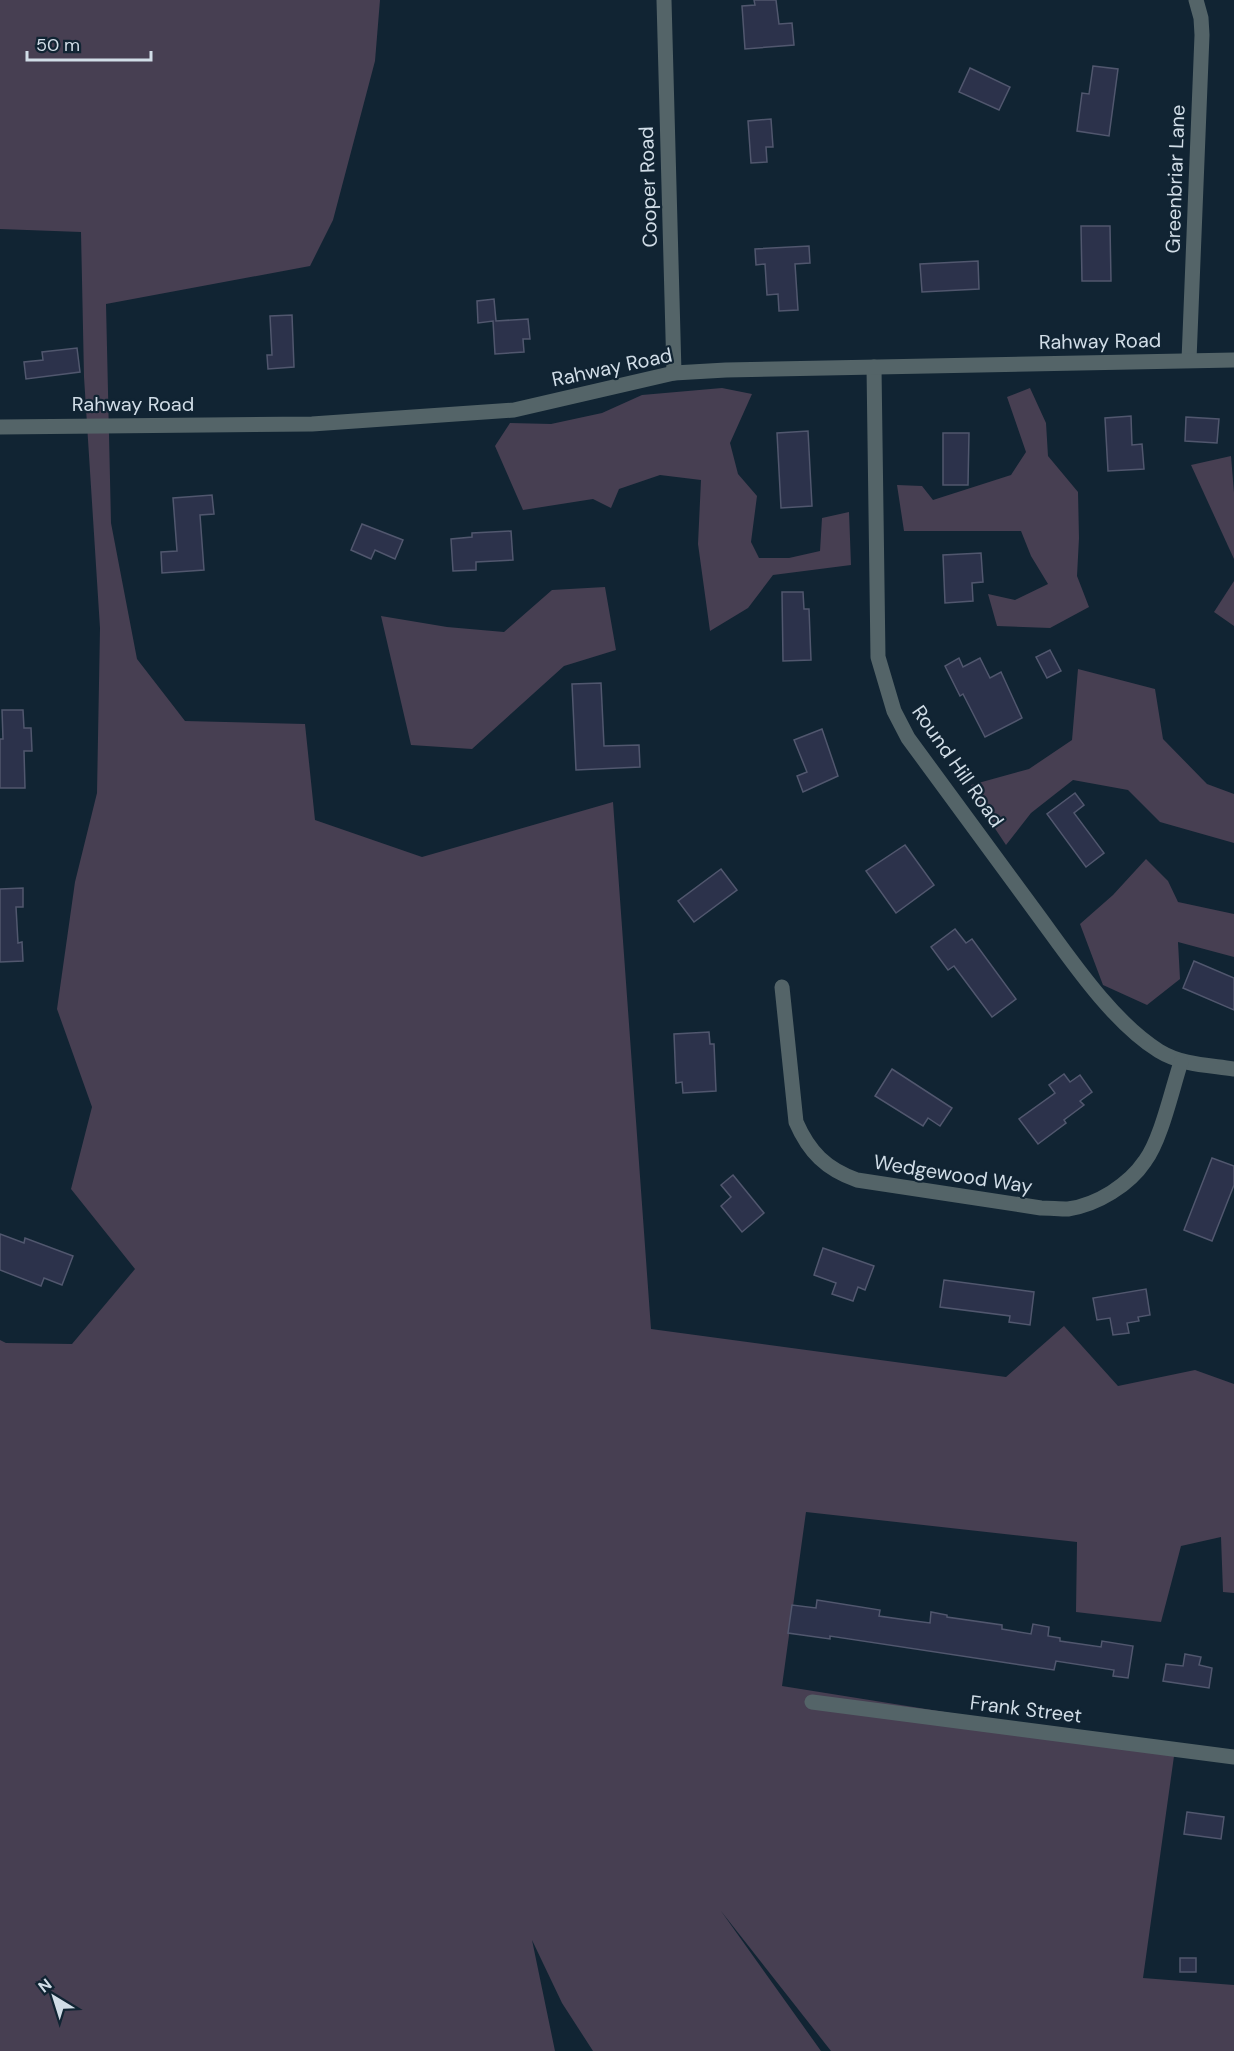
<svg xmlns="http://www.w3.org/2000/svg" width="1234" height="2051" viewBox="0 0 1234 2051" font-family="'DM Sans',sans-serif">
<rect width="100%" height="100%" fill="#112433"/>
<!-- green -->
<g fill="#473f52">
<polygon points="0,0 380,0 375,61 333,220 310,266 106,304 111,523 137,659 185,721 305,724 315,820 422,857 613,802 651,1329 1006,1377 1064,1326 1118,1386 1195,1370 1234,1384 1234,1593 1223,1592 1221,1537 1181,1546 1161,1622 1076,1612 1077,1542 806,1512 782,1686 1175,1749 1143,1978 1234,1985 1234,2051 831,2051 721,1911 821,2051 593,2051 562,2003 532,1940 555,2051 0,2051 0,1340 6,1343 72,1344 135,1269 71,1189 92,1107 57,1009 75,882 97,793 100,628 84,377 81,232 0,229"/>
<polygon points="722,388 752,394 730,443 738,474 757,496 751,542 759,558 789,558 820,551 822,518 849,512 851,565 773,575 748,608 710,631 698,544 701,480 660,475 619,489 611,508 593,499 523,510 495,446 510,423 551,424 602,413 642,395"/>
<polygon points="1030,388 1046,423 1048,456 1078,492 1079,538 1077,576 1089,607 1050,628 997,626 988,594 1015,600 1048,584 1031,556 1021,531 904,531 897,485 922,486 933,500 1011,475 1026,452 1007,397"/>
<polygon points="1231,456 1234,493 1234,559 1191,465"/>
<polygon points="1234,581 1234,626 1214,612"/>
<polygon points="605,587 616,650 564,666 472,749 411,745 381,616 447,627 504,632 552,590"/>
<polygon points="1078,669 1155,689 1163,739 1207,784 1234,794 1234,843 1160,822 1128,790 1073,780 1031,813 1006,845 982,809 971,785 1029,769 1072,740"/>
<polygon points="1146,859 1168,881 1178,902 1234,914 1234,957 1178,942 1180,979 1147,1005 1103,985 1080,924 1113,895"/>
</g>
<!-- building -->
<g fill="#2c324b" stroke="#51576e" stroke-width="1.5">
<polygon points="754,0 776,0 779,24 792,23 794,45 745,49 742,6 755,5"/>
<polygon points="1093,66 1118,69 1109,136 1077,131 1082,93 1089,94"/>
<polygon points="970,68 1010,87 999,110 959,92"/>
<polygon points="771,119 773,147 766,147 767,162 751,163 748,121"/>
<polygon points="1081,226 1110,226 1111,281 1082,281"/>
<polygon points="809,246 810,263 795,264 798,310 779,311 778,294 767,295 765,264 756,265 755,249"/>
<polygon points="978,261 979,289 922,292 920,264"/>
<polygon points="494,299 496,321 528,319 530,339 523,339 524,352 495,354 493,321 478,323 477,301"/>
<polygon points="292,315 294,367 268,369 267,355 272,355 270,316"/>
<polygon points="77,348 80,372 26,379 24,362 43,360 42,352"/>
<polygon points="1131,416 1132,445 1142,444 1144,469 1108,471 1105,418"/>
<polygon points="1186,417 1219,419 1217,443 1185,441"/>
<polygon points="808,431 812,506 781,508 777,433"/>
<polygon points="943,433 969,433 968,485 943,485"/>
<polygon points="212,495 214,514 200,515 204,570 162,573 161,552 177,551 173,498"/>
<polygon points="362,524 403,540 395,559 375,550 371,559 351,550"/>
<polygon points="511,531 513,560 476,562 476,570 453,571 451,539 472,537 472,533"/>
<polygon points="981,553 983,582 972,583 973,601 945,603 943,555"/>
<polygon points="782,592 803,592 804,609 809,609 811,660 783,661"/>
<polygon points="1050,650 1061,671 1047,678 1036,657"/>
<polygon points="959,658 963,667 980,658 990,678 1001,672 1022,718 985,737 963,694 960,696 945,666"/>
<polygon points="601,683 604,746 639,745 640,767 576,770 572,684"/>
<polygon points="2,710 23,710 24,728 31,728 32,751 24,751 25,788 0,788 0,739 3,739"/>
<polygon points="822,729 838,776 803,792 797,776 807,772 794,740"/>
<polygon points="1075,793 1084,805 1074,813 1104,853 1086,867 1047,814"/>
<polygon points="905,845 934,885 896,913 866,871"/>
<polygon points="721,869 737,890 694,922 678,901"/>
<polygon points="23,888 23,907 16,907 18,943 22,942 23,961 0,962 0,889"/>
<polygon points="955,929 966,943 972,939 1016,999 992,1017 954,966 948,970 931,947"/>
<polygon points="1194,961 1234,978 1234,1010 1183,988"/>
<polygon points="709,1032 710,1044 714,1044 716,1091 683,1093 682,1082 676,1083 674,1034"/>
<polygon points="892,1069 952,1108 940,1126 928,1118 923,1126 875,1096"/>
<polygon points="1064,1074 1070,1082 1080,1075 1092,1092 1080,1101 1084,1105 1064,1120 1066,1123 1038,1144 1019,1119 1055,1093 1049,1085"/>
<polygon points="1212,1158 1234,1166 1234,1185 1212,1241 1184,1230"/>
<polygon points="733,1175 764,1213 742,1232 721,1206 731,1197 721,1185"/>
<polygon points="0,1234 24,1243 25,1238 73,1256 62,1285 44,1278 41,1286 0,1270"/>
<polygon points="823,1248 874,1266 865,1290 858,1287 853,1301 832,1294 836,1283 814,1275"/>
<polygon points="944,1280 1034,1292 1030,1325 1009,1322 1010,1316 940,1307"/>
<polygon points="1146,1289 1150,1315 1138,1317 1139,1321 1127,1323 1129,1333 1113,1335 1110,1318 1097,1320 1093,1298"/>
<polygon points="817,1600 880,1610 879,1616 907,1620 930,1623 931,1612 947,1615 947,1617 1002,1625 1002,1629 1031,1634 1033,1624 1049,1627 1048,1636 1060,1638 1060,1641 1101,1647 1102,1641 1133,1646 1128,1678 1113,1676 1114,1670 1056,1661 1054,1670 830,1636 830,1639 788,1633 792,1605 816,1608"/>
<polygon points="1185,1654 1201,1657 1199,1665 1212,1668 1209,1688 1163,1681 1166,1664 1183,1666"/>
<polygon points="1187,1812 1224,1817 1221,1839 1184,1834"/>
<rect x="1180" y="1958" width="16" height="14"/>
</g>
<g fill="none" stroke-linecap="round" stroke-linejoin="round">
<!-- minor -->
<g stroke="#546468" stroke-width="15">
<polyline points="664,0 674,373"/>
<polyline points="1189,360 1202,35 1201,18 1196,0"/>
<path d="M874,367L878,657L894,711L908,738C951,796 993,854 1035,911C1069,957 1111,1021 1159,1051C1182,1065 1208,1065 1234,1069"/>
<path d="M782,987L796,1122C809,1152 826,1169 857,1180L1041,1208C1050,1208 1059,1209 1068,1209C1097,1205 1129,1185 1145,1161C1161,1140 1172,1089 1181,1062"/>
<polyline points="812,1702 1234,1757"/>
</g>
<!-- tertiary -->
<polyline stroke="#546468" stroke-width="15" points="0,427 312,424 514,410 674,373 726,370 1234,360"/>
</g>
<g text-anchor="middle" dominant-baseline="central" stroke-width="4.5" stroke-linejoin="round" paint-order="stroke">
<!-- street labels -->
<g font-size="20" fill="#d1dde7" stroke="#112433">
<text transform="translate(1175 179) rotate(-88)">Greenbriar Lane</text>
<text transform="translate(648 187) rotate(-92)">Cooper Road</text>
<text transform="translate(1100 341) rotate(-1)">Rahway Road</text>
<text transform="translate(612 367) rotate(-12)">Rahway Road</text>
<text x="133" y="404">Rahway Road</text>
<text transform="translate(958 766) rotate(55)">Round Hill Road</text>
<text transform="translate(953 1174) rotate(9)">Wedgewood Way</text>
<text transform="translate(1026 1709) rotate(7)">Frank Street</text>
</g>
</g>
<!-- north arrow -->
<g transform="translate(54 1997) rotate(322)" stroke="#112433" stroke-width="4.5" paint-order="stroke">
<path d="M0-4.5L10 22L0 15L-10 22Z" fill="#d1dde7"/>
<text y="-9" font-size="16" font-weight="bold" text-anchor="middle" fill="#d1dde7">N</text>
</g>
<!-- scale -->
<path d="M27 51v9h124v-9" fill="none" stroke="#d1dde7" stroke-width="3"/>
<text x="36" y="51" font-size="18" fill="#d1dde7" stroke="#112433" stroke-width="4.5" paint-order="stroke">50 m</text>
</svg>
